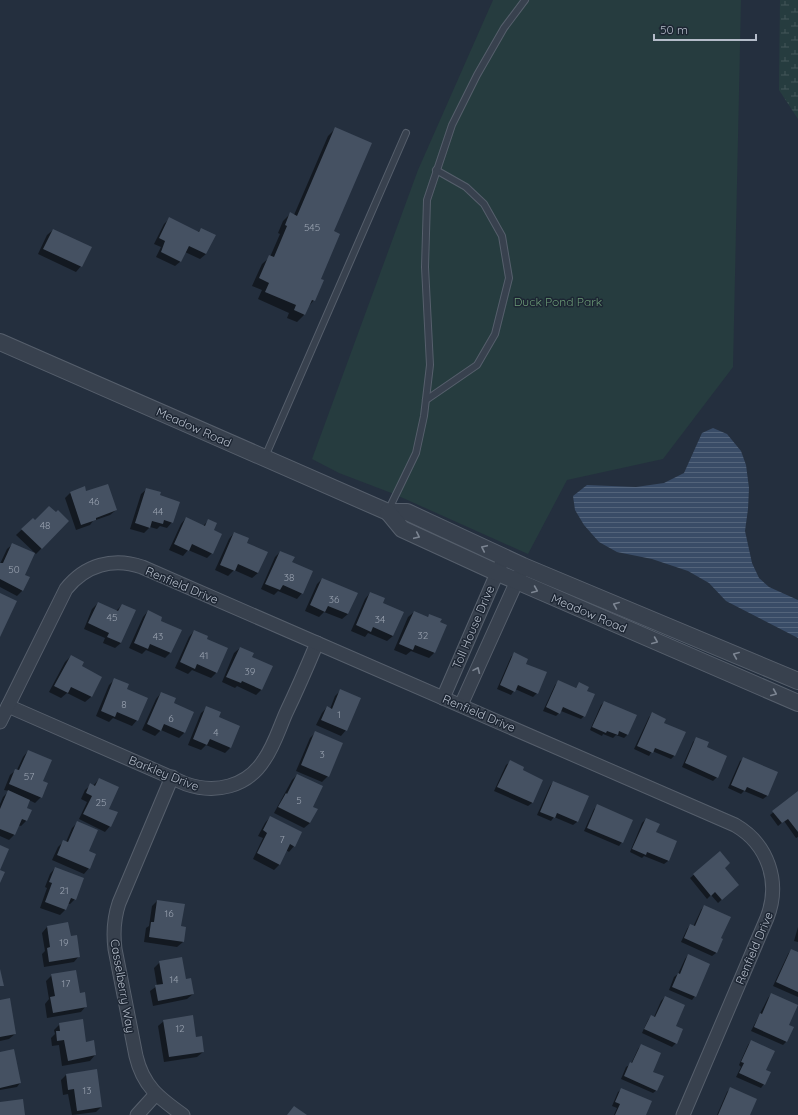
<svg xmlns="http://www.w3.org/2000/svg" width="798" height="1115" viewBox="0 0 798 1115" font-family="Quicksand,sans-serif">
<defs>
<pattern id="wetland-marsh" width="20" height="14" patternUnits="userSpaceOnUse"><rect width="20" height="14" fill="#263c3f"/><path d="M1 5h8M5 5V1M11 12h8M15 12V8" fill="none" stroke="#435659"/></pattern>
<pattern id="water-rules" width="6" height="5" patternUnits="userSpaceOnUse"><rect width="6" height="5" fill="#394c67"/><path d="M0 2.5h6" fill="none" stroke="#53647b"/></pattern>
</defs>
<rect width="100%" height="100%" fill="#242f3e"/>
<!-- wetland -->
<polygon fill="url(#wetland-marsh)" points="780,0 798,0 798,119 779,90"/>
<!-- park -->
<polygon fill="#263c3f" points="493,0 741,0 733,367 663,459 567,480 528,554 394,494 339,473 312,459 418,170"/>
<!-- water -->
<polygon fill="url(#water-rules)" points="713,428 727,434 741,451 746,465 749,488 748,509 745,531 752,563 759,578 769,587 798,600 798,638 726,601 709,583 688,571 652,559 617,552 599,542 584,525 575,510 573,496 587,485 636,487 664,483 684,473 702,433"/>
<!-- shadow -->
<g fill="#0007">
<polygon points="335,129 320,279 314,300 308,307 304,315 297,322 287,318 289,313 258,299 262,290 252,286 262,264 270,257 280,234 278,233 283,221 290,214 294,215 328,136"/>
<polygon points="169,219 198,232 201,229 206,254 200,259 185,252 181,261 175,266 156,257 161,247 154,244 164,224"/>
<polygon points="53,230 81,266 76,272 38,254 47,235"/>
<polygon points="147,489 159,496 172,522 167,528 160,526 157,529 150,527 144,533 130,529 141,494"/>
<polygon points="71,492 86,492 116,510 110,515 93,521 90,525 76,530 65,498"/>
<polygon points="186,518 203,526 208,521 213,531 212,553 207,558 188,550 183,556 169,550 181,524"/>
<polygon points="33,519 35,521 68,521 36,554 16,535"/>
<polygon points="234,533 245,544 258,573 252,578 234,570 228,576 215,570 229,539"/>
<polygon points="13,544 23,575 23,590 17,596 0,587 0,564 7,549"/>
<polygon points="280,552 291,562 302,593 297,599 278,591 274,595 261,589 275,557"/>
<polygon points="322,579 348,614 342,619 324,612 319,617 305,611 317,584"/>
<polygon points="370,593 382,603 393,636 387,641 368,633 365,637 351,631 365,599"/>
<polygon points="98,603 116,611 122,605 121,643 115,648 103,643 105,638 84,629 92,609"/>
<polygon points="148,611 159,621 180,630 170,653 165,658 146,650 142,654 129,648 143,617"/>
<polygon points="414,612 427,618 429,615 439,623 446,626 434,653 429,658 411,651 406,655 394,650 408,617"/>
<polygon points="194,631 205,639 227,649 216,673 211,678 192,670 188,674 175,668 189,637"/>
<polygon points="240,648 250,657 262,689 256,695 237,686 235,688 222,682 234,653"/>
<polygon points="514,654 525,664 537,693 533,697 515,689 511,695 497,689 511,657"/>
<polygon points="71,656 81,667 101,677 91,697 85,702 67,693 61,698 49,692 65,662"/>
<polygon points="115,679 126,690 137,720 132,726 113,718 109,722 96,716 109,685"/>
<polygon points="558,682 575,689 579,683 586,692 584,716 581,719 561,711 556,716 543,711 555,685"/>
<polygon points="340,691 346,730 341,736 316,725 322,713 327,707 330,709 335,696"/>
<polygon points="161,693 172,703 185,732 179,738 161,730 155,736 142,730 156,699"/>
<polygon points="604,702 635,716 627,735 624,738 616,735 613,738 603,734 602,736 590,730 601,705"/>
<polygon points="207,708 218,718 230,748 225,753 206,745 201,750 188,745 201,713"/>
<polygon points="652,714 663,723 684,733 674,756 671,759 652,751 649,756 634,749 649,717"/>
<polygon points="316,732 342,743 328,776 322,782 296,771 310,738"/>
<polygon points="697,738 706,748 717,777 713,781 682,767 693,742"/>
<polygon points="28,751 42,781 41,797 35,803 29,800 26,808 31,811 26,821 21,826 18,825 14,835 9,840 0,836 0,804 3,797 9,791 4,790 10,775 16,770 17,770 23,757"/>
<polygon points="744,758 777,773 767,796 763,799 744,791 741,794 728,788 740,761"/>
<polygon points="510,762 522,771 542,780 532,803 528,806 494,791 506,765"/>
<polygon points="297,775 312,807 310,823 304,828 274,813 292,780"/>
<polygon points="99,779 108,809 110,826 105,832 79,819 87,802 81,799 85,790 91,785 93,786"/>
<polygon points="553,782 588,797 577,822 573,825 554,817 551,821 537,815 550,786"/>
<polygon points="798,793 798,837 796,838 784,821 778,826 770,815"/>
<polygon points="598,806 622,842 619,846 584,831 594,809"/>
<polygon points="270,817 294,846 289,852 286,850 280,864 274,870 253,859 263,838 258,836 265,823"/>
<polygon points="646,819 655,832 676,841 668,861 664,864 644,856 642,858 630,852 642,823"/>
<polygon points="77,823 88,852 89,868 84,874 52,860 58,847 64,841 66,842 72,828"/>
<polygon points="720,852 724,868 734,888 718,903 711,895 707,899 690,878"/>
<polygon points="55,868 75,899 70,904 68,904 65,910 60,915 40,908 47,888 45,887 50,874"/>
<polygon points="157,901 180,927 183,942 177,947 144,942 146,928 149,926 152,906"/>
<polygon points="704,906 720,938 722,939 716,953 712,956 681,942 687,929 690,925 693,927 701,910"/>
<polygon points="67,924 70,937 79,956 74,962 44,967 42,954 45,951 42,933 47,927"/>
<polygon points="798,927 798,942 794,941"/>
<polygon points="791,950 798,953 798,997 773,986 788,954"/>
<polygon points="688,955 695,996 692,1000 669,990 674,977 678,974 685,959"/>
<polygon points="160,962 185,980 193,994 187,999 153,1006 150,991 157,986 154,968"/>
<polygon points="52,975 79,994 86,1006 81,1012 47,1018 45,1004 49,999 46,981"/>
<polygon points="771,994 787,1041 783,1045 751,1031 768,998"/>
<polygon points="665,997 675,1026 676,1043 672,1047 642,1033 648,1020 651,1016 654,1017 661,1001"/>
<polygon points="0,1001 15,1034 9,1039 0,1041"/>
<polygon points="164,1021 195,1038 203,1052 197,1057 164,1062 158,1026"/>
<polygon points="60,1024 86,1043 95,1055 90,1061 62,1066 59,1045 52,1046 51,1038 55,1034 54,1030"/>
<polygon points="751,1041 765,1070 764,1084 761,1088 736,1077 741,1067 739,1065 748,1045"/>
<polygon points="641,1045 657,1090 653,1093 621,1079 626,1067 631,1064 638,1049"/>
<polygon points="0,1053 20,1083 17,1087 0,1090"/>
<polygon points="66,1075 101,1107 96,1112 72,1115 68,1094 63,1095 61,1080"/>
<polygon points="731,1088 748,1115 717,1115 727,1092"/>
<polygon points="622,1089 645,1115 614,1115 617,1108 612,1106 618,1092"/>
</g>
<!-- building -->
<g fill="#455162">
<polygon points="335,127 372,143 334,231 340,234 321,279 324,280 315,301 312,300 305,315 294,310 296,305 265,292 269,283 259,278 269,255 274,257 287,226 285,225 290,212 297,216"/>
<polygon points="169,217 199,232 201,228 216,235 206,254 189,246 181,262 161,252 165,241 159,238"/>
<polygon points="53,229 92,247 82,267 43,249"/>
<polygon points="108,484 117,510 96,518 96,520 81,525 70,492 85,486 86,491"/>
<polygon points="146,488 161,492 160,495 180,502 173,523 164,520 163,524 152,521 150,528 135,523"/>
<polygon points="49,506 56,512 58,510 69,521 42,549 21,529 33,518 35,520"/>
<polygon points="186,517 205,526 208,519 217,523 214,530 222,534 213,554 192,544 189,551 174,544"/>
<polygon points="234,532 249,538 247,543 268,552 258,573 238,564 235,571 220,565"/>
<polygon points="12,543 35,553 25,575 30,577 23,591 0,579 0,563 3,563"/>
<polygon points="280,551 295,557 292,562 313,571 303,594 283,585 280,590 265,584"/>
<polygon points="322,578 358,593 348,614 328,606 325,612 310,605"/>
<polygon points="370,592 385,598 383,603 404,612 393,636 373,627 371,632 356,625"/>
<polygon points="0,593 17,601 0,637"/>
<polygon points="98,602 118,611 122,604 136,610 121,643 107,637 109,633 88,623"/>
<polygon points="148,610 162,617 161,621 182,630 171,653 150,644 148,649 134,643"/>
<polygon points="414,611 428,617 429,614 442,619 440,622 447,625 435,653 415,645 413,650 399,644"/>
<polygon points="194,630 208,636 207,639 228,648 217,673 197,664 195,669 180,662"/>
<polygon points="240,647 254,653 252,657 273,666 262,690 242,681 241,683 226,677"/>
<polygon points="514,652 528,659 526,664 547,672 538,694 518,685 515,692 500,685"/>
<polygon points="71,655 84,662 82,666 102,677 92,697 71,687 68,693 54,686"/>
<polygon points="114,678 129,684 127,689 148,698 138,721 117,712 115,717 101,711"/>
<polygon points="558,680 576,688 579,682 589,687 587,691 595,694 585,717 563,707 560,714 546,707"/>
<polygon points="340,689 361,698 347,731 321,720 327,706 332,709"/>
<polygon points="161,692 176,698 174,703 194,712 185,733 164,724 161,731 147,724"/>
<polygon points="604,701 637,715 628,735 619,731 618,735 607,731 606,733 592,727"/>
<polygon points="206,706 221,712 219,717 240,726 231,748 210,739 207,745 193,739"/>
<polygon points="652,712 666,719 664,723 686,732 675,756 655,748 653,753 637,746"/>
<polygon points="315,731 343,743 329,777 301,765"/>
<polygon points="696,737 709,742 707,747 727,756 718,778 685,763"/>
<polygon points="28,750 52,760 43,781 48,783 42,798 9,784 15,769 19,770"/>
<polygon points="743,757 778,772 768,796 747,787 745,791 731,785"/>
<polygon points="510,760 524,767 523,770 543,780 533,803 497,787"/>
<polygon points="297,774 323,786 313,807 318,809 310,823 278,807 286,793 287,794"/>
<polygon points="99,778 119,787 109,809 118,812 111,827 83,814 92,796 86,793 90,783 95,786"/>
<polygon points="553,781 589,796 578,822 557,813 555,818 540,812"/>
<polygon points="8,790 30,800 27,808 32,810 27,821 22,819 15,835 0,829 0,809"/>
<polygon points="798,791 798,832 788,819 782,823 772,811"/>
<polygon points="597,804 633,820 623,843 587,828"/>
<polygon points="270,816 302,832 295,847 290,844 280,865 257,853 267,833 263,830"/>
<polygon points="646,818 660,824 656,832 677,841 669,861 647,852 646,855 632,849"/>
<polygon points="77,821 98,830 89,851 96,854 90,869 57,855 63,840 68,842"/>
<polygon points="0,845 9,849 0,870 5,872 0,883"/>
<polygon points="720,851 730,863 725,868 739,885 722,900 715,892 711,896 693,874"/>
<polygon points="55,867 84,878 76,900 71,898 66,910 45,902 52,883 49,882"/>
<polygon points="157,900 185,904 181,926 186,927 184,942 149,937 151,922 154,922"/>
<polygon points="704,905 731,917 721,938 723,939 717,953 684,938 690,924 695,926"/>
<polygon points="68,922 71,936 77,935 80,957 49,962 47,948 50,947 47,926"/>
<polygon points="791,949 798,952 798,992 776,982"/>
<polygon points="688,954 710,964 696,997 672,987 678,973 680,974"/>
<polygon points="182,957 186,979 191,978 194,994 158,1001 155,985 163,984 159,961"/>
<polygon points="0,969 4,986 0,986"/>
<polygon points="76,970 80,993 85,992 87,1007 53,1013 50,997 55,996 51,974"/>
<polygon points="771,993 798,1005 789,1025 794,1027 787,1042 754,1027 760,1013 762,1014"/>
<polygon points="665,996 685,1005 676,1026 683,1029 677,1044 644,1029 651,1015 655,1017"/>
<polygon points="10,998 16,1034 0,1037 0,1000"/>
<polygon points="193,1015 196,1037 202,1036 204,1052 169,1057 163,1020"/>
<polygon points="83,1019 86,1042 94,1040 96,1055 68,1061 64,1040 57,1041 56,1031 60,1031 59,1023"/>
<polygon points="751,1040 775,1051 766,1070 771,1072 765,1085 739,1073 744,1063 741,1062"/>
<polygon points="641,1044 661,1053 653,1072 664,1076 657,1091 624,1076 630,1062 632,1063"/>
<polygon points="14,1049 21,1083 0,1088 0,1052"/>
<polygon points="97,1069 102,1107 77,1111 74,1089 68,1090 66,1074"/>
<polygon points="730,1087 757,1099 750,1115 718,1115"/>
<polygon points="621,1088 652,1101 646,1115 615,1115 620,1104 615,1102"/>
<polygon points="23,1099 25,1115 0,1115 0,1102"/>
<polygon points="294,1106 307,1115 287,1115"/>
</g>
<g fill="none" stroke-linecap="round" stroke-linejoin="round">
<defs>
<g id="service">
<polyline points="426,400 477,365 495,334 509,278 502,236 484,204 466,187 436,170"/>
<polyline points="265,457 406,133"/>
<polyline points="388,511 416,453 424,416 430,365 425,267 427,200 452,125 477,75 504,28 525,0"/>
</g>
<g id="minor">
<polyline points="443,698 501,564"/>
<polyline points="461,705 521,572"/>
<path d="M8,706L186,784C215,794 247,787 264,760C274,746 279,729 286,713C297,690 307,667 317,643"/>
<path d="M0,722L66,589C85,565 113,557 142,567L735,825C768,844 781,882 767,918L683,1115"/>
<path d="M172,777L119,903C114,918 113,933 115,949L136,1056C143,1086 159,1098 183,1115"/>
<polyline points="137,1115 156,1094"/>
</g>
<g id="tertiary">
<polyline points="0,342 388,512 407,512 523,566 798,681"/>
<polyline points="388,512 402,529 489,569 798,703"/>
</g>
</defs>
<!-- service casing -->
<use href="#service" stroke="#565f6c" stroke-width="8"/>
<!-- minor casing -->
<use href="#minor" stroke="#565f6c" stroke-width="15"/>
<!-- tertiary casing -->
<use href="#tertiary" stroke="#565f6c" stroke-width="18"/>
<!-- service -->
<use href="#service" stroke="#38414e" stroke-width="6"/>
<!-- minor -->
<use href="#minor" stroke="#38414e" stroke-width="13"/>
<!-- tertiary -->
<use href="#tertiary" stroke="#38414e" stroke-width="16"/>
</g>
<!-- one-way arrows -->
<defs><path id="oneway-chevron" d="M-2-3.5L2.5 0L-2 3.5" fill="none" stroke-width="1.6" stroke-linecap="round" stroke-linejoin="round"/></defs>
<g stroke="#7c8592">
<use href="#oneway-chevron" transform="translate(417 536) rotate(25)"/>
<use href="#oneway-chevron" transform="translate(484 548) rotate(-155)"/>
<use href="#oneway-chevron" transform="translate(535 590) rotate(23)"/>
<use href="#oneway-chevron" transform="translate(616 605) rotate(-157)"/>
<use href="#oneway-chevron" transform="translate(655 641) rotate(23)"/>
<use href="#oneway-chevron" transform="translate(736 655) rotate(-157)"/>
<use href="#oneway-chevron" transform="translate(477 670) rotate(-66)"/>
<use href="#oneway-chevron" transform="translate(774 693) rotate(23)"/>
</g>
<g text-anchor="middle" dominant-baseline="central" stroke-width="3" stroke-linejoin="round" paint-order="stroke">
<!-- number labels -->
<g font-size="10" fill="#98a1af">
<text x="312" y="227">545</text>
<text x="94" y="501">46</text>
<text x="158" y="511">44</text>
<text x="45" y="525">48</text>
<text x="14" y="569">50</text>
<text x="289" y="577">38</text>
<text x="334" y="599">36</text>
<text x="112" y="617">45</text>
<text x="380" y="619">34</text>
<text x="423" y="635">32</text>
<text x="158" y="636">43</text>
<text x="204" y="655">41</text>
<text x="250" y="671">39</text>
<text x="124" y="704">8</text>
<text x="339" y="714">1</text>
<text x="171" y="718">6</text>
<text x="216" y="732">4</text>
<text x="322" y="754">3</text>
<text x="29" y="776">57</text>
<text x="299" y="800">5</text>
<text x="101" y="802">25</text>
<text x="282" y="839">7</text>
<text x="64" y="890">21</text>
<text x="169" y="913">16</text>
<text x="64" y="942">19</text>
<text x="174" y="979">14</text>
<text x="66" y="983">17</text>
<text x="180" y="1028">12</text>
<text x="87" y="1090">13</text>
</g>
<!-- park labels -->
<g font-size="12" fill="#6b9a76" stroke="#1d2633">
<text x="558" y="301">Duck Pond Park</text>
</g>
<!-- street labels -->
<g font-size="12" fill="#b4bcc9" stroke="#1d2633">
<text transform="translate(194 427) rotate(24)">Meadow Road</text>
<text transform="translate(182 585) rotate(23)">Renfield Drive</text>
<text transform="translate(589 613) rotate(23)">Meadow Road</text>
<text transform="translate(473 627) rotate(-67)">Toll House Drive</text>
<text transform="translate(479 713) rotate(23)">Renfield Drive</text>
<text transform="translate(164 773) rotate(22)">Barkley Drive</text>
<text transform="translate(754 948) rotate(-67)">Renfield Drive</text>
<text transform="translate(123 986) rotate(80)">Casselberry Way</text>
</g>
</g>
<!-- scale -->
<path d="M654 34v6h102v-6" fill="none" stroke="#b4bcc9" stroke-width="2"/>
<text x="660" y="34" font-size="12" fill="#b4bcc9" stroke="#1d2633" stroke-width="3" paint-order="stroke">50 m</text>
</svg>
